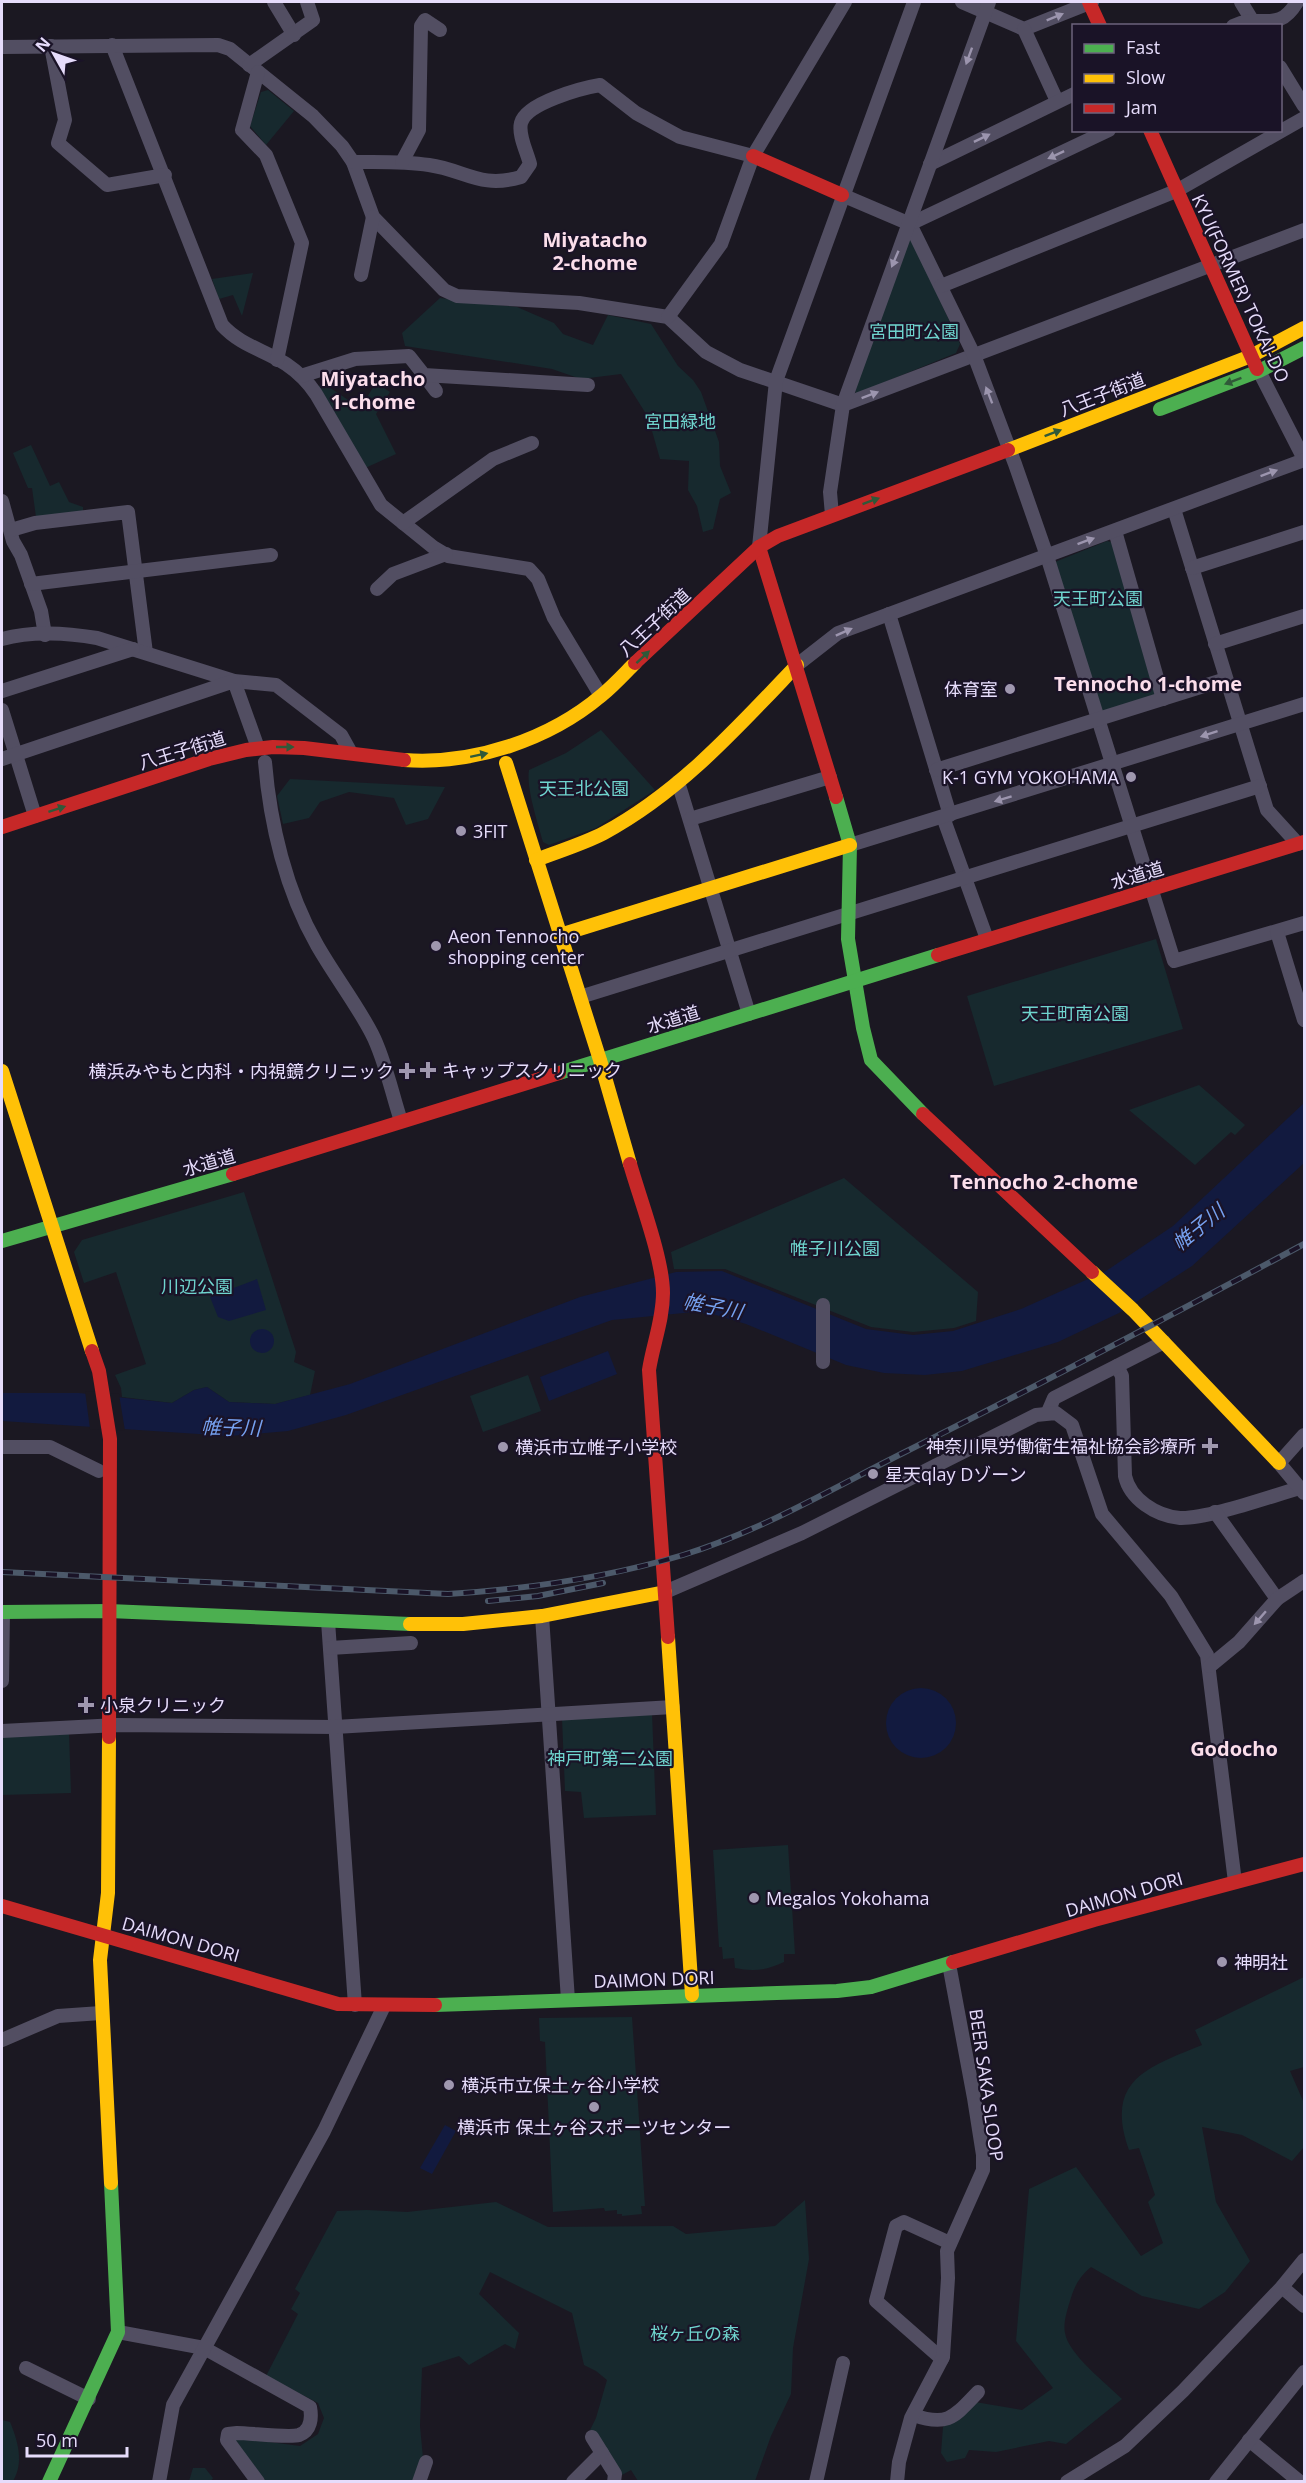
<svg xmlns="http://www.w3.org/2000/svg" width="1306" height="2483" viewBox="0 0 1306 2483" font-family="'Open Sans','Noto Sans JP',sans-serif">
<rect width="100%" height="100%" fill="#1b1822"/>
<!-- green -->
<g fill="#17292e">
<polygon points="268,90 294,111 266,145 250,126 261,92"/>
<polygon points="910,235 960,344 956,353 856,394 854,388"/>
<polygon points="253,273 242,316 233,295 219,299 212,279"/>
<polygon points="440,298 517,307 554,323 563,334 593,345 608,315 651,324 678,366 693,380 701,392 719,442 720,466 731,493 720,499 713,529 703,532 697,506 688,490 689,461 660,459 648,417 621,374 581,379 552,369 405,346 402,333"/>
<polygon points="323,383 360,408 376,383 390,392 376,414 396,454 363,469 317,388"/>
<polygon points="31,445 50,486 59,482 69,502 83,507 83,512 36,517 32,488 28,488 13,453"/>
<polygon points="1107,541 1115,543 1158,692 1155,698 1103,715 1055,562"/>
<path d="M601,730L655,790L596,828L549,845L543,842C538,823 526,788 529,770L566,753Z"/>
<polygon points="290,779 445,787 428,819 406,825 394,798 349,792 320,802 309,818 283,824 277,796"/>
<polygon points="1156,939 1183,1029 994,1086 967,996"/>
<polygon points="1199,1085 1245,1125 1235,1135 1231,1132 1195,1165 1129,1110"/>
<polygon points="844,1178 978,1292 976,1321 954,1328 913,1332 871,1327 725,1269 674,1269 671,1252"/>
<polygon points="244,1192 296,1352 294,1362 315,1371 310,1395 275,1404 229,1402 207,1387 194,1390 172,1403 122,1397 121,1388 115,1375 146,1364 116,1272 84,1283 74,1252 82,1240"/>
<polygon points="528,1375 541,1411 483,1432 470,1396"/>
<polygon points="652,1713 656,1815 584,1818 581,1792 565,1791 562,1718"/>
<polygon points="69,1732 71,1793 2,1795 2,1735"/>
<path d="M788,1845L795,1954H784V1962C767,1970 754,1972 735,1968L734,1958L723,1959L722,1947H719L713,1850Z"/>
<path d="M1304,1977V2067L1290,2071L1304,2103V2147L1292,2161L1242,2135L1202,2127L1216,2202L1250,2261L1225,2292L1199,2309L1142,2296L1091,2267C1079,2277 1074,2287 1070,2301C1067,2311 1063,2323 1065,2333C1068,2354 1107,2384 1122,2399L1066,2444L1049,2441L996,2452L969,2450L965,2458L947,2462L941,2453L943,2427L975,2402L1022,2410L1053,2388L1016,2341L1029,2189L1076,2167L1141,2256L1163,2243L1148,2202L1155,2195L1139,2148L1129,2150C1104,2080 1148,2067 1202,2045L1195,2030Z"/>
<polygon points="632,2017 645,2206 641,2206 642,2214 622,2216 622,2214 617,2214 617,2210 605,2211 604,2208 553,2212 545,2042 540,2041 539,2018"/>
<polygon points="805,2200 809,2259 793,2348 791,2394 771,2436 755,2481 638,2481 631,2470 620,2476 590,2430 596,2418 607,2380 596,2371 584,2365 572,2313 490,2272 479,2294 519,2333 515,2349 505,2344 469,2365 459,2356 422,2368 420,2426 423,2458 413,2481 265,2481 233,2441 239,2438 300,2446 318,2434 324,2418 318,2403 266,2376 298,2314 291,2309 300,2293 295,2289 337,2211 367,2210 407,2212 496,2202 548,2227 673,2226 686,2234 775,2226"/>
<path d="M2,2420L10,2422C18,2441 24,2463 13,2481H2Z"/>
<polygon points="193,2468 205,2468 213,2478 211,2481 189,2481"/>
</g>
<!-- water -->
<g fill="#121a3f">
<polygon points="1304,1103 1304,1163 1192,1266 1119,1313 1058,1342 962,1371 925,1375 884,1373 846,1365 746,1324 716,1315 694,1312 612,1320 346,1415 288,1431 229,1436 2,1421 2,1393 79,1393 172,1403 194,1390 207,1387 229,1402 275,1404 350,1384 580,1297 676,1272 722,1271 866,1329 913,1335 953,1331 1021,1309 1106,1271 1173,1226"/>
<polygon points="257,1279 266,1310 229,1321 218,1317 210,1297"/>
<circle cx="262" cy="1341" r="12"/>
<polygon points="608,1351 617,1374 549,1401 540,1377"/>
<circle cx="921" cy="1723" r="35"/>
<polygon points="445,2125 456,2131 432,2174 420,2168"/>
</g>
<!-- pier -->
<polygon fill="#1b1822" points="85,1391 119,1394 125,1431 90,1429"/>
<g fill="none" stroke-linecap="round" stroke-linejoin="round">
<!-- street -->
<g stroke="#524e62" stroke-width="14">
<polyline points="274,2 294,35"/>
<polyline points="962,2 1024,29 1092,2"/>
<polyline points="1241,2 1255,25"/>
<path d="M1233,26C1262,12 1277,35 1297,2"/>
<polyline points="1024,29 1057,101"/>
<path d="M112,45L222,325C240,345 264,350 286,364C298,372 308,382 316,394L381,505L433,547L448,556L529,569L538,579L554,618L601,696"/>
<polyline points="51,46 65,120 58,143 107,185 165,175"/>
<polyline points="2,47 218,45 230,49 313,116 342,146 353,162 373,217 444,290 457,296 579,303 668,317 706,352 740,370 843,405 1304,230"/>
<polyline points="249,65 313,20 307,2"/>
<polyline points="1280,67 1304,106"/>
<polyline points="258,72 242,130 266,155 302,243 277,360"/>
<path d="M353,162C379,162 404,161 429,165C465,170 480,189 521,177L530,164C527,152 518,135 521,123C526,103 582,88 600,85L636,113L680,137L753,156"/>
<polyline points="402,162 419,130 421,26 425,20 440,30"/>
<polyline points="930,164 1074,94"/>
<polyline points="842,195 910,224 974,355 1015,464 1047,556 1174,961 1304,923"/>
<polyline points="910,224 1109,130"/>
<polyline points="361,275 373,217"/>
<polyline points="941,286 1176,191 1304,118"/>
<polyline points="668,317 721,244 753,156 845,2"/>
<polyline points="1259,371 1304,459"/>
<polyline points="424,375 436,391"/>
<polyline points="301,376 355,359 409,356 424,375 588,385"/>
<polyline points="2,501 13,541 21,555 41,611 45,635"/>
<polyline points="1174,509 1267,810 1298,844"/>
<polyline points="832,515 830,492 843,405 989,2"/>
<polyline points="403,523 493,459 532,443"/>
<polyline points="11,530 35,523 128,512 146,653"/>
<polyline points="1115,531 1163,699"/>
<polyline points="759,547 776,381 914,2"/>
<polyline points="1192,568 1304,532"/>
<polyline points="31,584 271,555"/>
<polyline points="377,589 393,574 446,554"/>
<polyline points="889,614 950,815"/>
<path d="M2,639C31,631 68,633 97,638L234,681L276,685L341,735L351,753"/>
<polyline points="1215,644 1304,616"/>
<polyline points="797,665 838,633 1304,460"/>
<polyline points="2,691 133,649"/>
<polyline points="2,710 35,816"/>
<polyline points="2,759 234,681 258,748"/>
<path d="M265,762C270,824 286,891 317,945C334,975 356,1003 372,1034C385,1059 392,1094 401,1121"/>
<polyline points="936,770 1226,679"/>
<polyline points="678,782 749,1014"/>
<polyline points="943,817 987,939"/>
<polyline points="690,819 830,777"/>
<polyline points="850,845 1304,704"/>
<polyline points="1277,932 1304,1020"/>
<polyline points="580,997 1260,786"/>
<polyline points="823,1305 823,1362"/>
<path d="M1117,1366L1122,1376L1125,1476C1130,1499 1156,1516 1180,1518C1208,1519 1271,1496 1300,1488"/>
<polyline points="1048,1412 1054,1398 1164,1342"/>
<polyline points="1304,1435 1279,1463 1304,1493"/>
<polyline points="2,1447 50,1447 99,1471"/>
<polyline points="1215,1512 1277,1599"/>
<polyline points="665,1592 802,1533 1036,1415 1056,1413 1072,1425 1102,1514 1171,1596 1207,1655 1235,1882"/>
<polyline points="542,1616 568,2000"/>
<polyline points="328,1621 355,2005"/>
<polyline points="330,1648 411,1643"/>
<polyline points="1210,1666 1239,1642 1277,1599 1304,1581"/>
<polyline points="2,1681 3,1612"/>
<polyline points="2,1731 117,1725 335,1727 673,1707"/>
<polyline points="2,2040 58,2016 101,2013"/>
<polyline points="1282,2287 1304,2306"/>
<path d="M118,2332L204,2348L310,2407C312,2418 311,2431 299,2435C289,2438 250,2433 237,2433L228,2434L227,2440L258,2482"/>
<polyline points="942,2359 876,2301 896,2226 904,2222 950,2243"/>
<polyline points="26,2368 89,2399"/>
<path d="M913,2415C948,2427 954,2417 978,2392"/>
<polyline points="592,2437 615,2474 614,2482"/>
<polyline points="1249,2440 1300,2482"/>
<polyline points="159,2482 173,2405 324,2131 384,2006"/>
<polyline points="419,2482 426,2462"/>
<polyline points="573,2482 602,2453"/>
<polyline points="816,2482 843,2363"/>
<polyline points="897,2482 899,2462 911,2418 943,2357 948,2278 947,2251 983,2170 983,2155 974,2098 949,1964"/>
<polyline points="1067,2482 1125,2446 1183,2391 1282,2287 1304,2260"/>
<polyline points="1216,2482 1304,2372"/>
</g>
<!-- fast -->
<g stroke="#4caf50" stroke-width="14">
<polyline points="1160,409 1259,371 1304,348"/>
<polyline points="836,797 850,845 848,939 863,1028 871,1060 923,1114"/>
<polyline points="559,1073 938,955"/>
<polyline points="2,1241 233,1174"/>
<polyline points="2,1612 109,1611 410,1624"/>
<polyline points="435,2005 837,1991 871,1987 953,1962"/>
<polyline points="49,2482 118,2332 111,2183"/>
</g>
<!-- slow -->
<g stroke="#ffc107" stroke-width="14">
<polyline points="1008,450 1251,356 1304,328"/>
<path d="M404,760C473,765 549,740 602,695C614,685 624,674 635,663"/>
<polyline points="506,763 600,1060 630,1164"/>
<path d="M536,860C559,851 583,844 604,833C680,792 738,727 797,665"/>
<polyline points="560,935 850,845"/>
<polyline points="2,1071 92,1351"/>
<polyline points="1092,1272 1133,1310 1279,1463"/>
<polyline points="410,1624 463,1624 542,1616 665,1592"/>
<polyline points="668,1637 692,1995"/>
<polyline points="109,1737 108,1893 100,1960 111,2183"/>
</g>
<!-- jam -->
<g stroke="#c62828" stroke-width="14">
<polyline points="1089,2 1100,26"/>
<polyline points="1150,130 1257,369"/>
<polyline points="753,156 842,195"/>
<polyline points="759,547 836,797"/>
<polyline points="635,663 759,547 778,536 1008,450"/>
<polyline points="2,827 209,759 246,750 273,747 304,748 404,760"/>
<polyline points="938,955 1304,842"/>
<polyline points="923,1114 1092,1272"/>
<path d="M630,1164C640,1199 663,1259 663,1293C663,1320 653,1344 649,1370L668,1637"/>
<polyline points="233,1174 559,1073"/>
<polyline points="92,1351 99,1371 110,1439 109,1737"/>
<polyline points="2,1906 338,2004 435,2005"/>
<polyline points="953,1962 1094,1920 1304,1864"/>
</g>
<defs>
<g id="rail">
<path d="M2,1572L448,1594C528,1589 606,1578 683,1555C761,1531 833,1488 905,1452C1039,1385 1172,1315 1304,1244"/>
<polyline points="488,1601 538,1596 603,1583"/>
</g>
</defs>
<!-- rail casing -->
<use href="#rail" stroke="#4c596a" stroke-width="6"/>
<!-- rail -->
<use href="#rail" stroke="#1a1327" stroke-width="4" stroke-dasharray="11" stroke-linecap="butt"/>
</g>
<!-- one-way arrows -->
<defs><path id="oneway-solid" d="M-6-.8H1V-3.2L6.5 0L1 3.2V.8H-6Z" transform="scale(1.5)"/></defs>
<g fill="#9c95ae">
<use href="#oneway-solid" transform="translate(1055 17) rotate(-22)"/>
<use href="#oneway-solid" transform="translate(969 56) rotate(110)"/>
<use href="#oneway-solid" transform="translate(982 138) rotate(-26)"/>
<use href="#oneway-solid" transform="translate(1056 155) rotate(155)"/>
<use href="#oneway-solid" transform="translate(895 259) rotate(113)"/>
<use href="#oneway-solid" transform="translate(870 395) rotate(-21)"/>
<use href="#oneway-solid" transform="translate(989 395) rotate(-111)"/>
<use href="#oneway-solid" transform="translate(1269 473) rotate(-20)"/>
<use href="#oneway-solid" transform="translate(1086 541) rotate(-20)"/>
<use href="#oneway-solid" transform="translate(844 632) rotate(-24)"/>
<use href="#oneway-solid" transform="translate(1209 734) rotate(162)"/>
<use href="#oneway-solid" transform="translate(1003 799) rotate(163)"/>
<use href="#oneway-solid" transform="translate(1260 1618) rotate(131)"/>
</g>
<g fill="#305939">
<use href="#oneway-solid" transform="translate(1233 381) rotate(159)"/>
<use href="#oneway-solid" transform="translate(1053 433) rotate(-21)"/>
<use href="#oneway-solid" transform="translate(871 501) rotate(-20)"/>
<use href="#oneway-solid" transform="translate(643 657) rotate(-43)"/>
<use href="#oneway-solid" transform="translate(285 747)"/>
<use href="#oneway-solid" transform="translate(479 755) rotate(-12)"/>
<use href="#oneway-solid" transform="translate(57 809) rotate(-18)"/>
</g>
<!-- markers -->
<g fill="#9f97af" stroke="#1a1327" stroke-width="2">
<circle cx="1010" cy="689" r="6"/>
<circle cx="1131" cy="777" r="6"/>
<circle cx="461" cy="831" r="6"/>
<circle cx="436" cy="946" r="6"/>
<path d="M425 1061h6v6h6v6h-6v6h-6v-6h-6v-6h6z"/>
<path d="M404 1062h6v6h6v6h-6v6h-6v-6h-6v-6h6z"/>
<path d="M1207 1437h6v6h6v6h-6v6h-6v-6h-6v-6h6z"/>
<circle cx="503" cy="1447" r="6"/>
<circle cx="873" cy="1474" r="6"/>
<path d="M83 1696h6v6h6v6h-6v6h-6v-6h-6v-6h6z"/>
<circle cx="754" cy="1898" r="6"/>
<circle cx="1222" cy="1962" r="6"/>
<circle cx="449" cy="2085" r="6"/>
<circle cx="594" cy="2107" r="6"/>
</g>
<g text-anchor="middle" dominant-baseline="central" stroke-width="4.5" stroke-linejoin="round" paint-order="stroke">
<!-- street labels -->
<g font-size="18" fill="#e6dcfb" stroke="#1a1327">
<text transform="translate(1241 288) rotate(65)">KYU(FORMER) TOKAI-DO</text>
<text transform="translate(1102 394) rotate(-21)">八王子街道</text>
<text transform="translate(654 622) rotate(-43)">八王子街道</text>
<text transform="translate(182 750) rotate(-17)">八王子街道</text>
<text transform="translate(1137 875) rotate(-17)">水道道</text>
<text transform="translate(673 1019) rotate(-17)">水道道</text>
<text transform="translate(209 1162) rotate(-16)">水道道</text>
<text transform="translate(1124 1894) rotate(-16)">DAIMON DORI</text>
<text transform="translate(181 1939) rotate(16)">DAIMON DORI</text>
<text transform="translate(654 1979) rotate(-2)">DAIMON DORI</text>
<text transform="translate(987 2085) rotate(82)">BEER SAKA SLOOP</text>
</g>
<!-- park labels -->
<g font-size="18" fill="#6fd4ce" stroke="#1a1327">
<text x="914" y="331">宮田町公園</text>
<text x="680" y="421">宮田緑地</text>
<text x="1098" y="598">天王町公園</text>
<text x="584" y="788">天王北公園</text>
<text x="1075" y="1013">天王町南公園</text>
<text x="835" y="1248">帷子川公園</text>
<text x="197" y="1286">川辺公園</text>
<text x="610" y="1758">神戸町第二公園</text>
<text x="695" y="2333">桜ヶ丘の森</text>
</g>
<!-- poi labels -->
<g font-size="18" fill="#e6dcfb" stroke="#1a1327" text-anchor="start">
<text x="998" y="689" text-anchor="end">体育室</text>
<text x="1119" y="777" text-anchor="end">K-1 GYM YOKOHAMA</text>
<text x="473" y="831">3FIT</text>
<text x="448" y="936">Aeon Tennocho<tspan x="448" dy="21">shopping center</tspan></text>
<text x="442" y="1070">キャップスクリニック</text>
<text x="394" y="1071" text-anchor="end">横浜みやもと内科・内視鏡クリニック</text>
<text x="1196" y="1446" text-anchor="end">神奈川県労働衛生福祉協会診療所</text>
<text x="515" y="1447">横浜市立帷子小学校</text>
<text x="885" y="1474">星天qlay Dゾーン</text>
<text x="100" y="1705">小泉クリニック</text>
<text x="766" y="1898">Megalos Yokohama</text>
<text x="1234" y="1962">神明社</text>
<text x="461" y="2085">横浜市立保土ヶ谷小学校</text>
<text x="594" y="2127" text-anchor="middle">横浜市 保土ヶ谷スポーツセンター</text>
</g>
<!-- neighbourhood labels -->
<g font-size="20" font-weight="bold" fill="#fbdeeb" stroke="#1a1327">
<text x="595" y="239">Miyatacho<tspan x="595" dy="23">2-chome</tspan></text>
<text x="373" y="378">Miyatacho<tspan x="373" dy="23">1-chome</tspan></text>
<text x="1148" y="683">Tennocho 1-chome</text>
<text x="1044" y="1181">Tennocho 2-chome</text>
<text x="1234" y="1748">Godocho</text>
</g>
<!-- water labels -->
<g font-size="20" font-style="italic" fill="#76a1f0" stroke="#1a1327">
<text transform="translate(1198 1227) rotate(-39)">帷子川</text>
<text transform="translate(713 1306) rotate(11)">帷子川</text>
<text transform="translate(231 1427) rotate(2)">帷子川</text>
</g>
</g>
<!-- border -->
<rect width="1306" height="2483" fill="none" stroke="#e6dcfb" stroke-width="6"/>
<!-- legend -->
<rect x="1072" y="24" width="210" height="108" fill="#1a1327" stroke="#6c637c" stroke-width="1.5"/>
<rect x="1084" y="44" width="30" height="9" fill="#4caf50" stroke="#6c637c" stroke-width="1.5"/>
<text x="1126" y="54" font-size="18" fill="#e6dcfb">Fast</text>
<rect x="1084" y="74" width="30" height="9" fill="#ffc107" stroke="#6c637c" stroke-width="1.5"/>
<text x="1126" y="84" font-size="18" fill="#e6dcfb">Slow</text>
<rect x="1084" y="104" width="30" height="9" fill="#c62828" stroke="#6c637c" stroke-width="1.5"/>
<text x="1126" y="114" font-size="18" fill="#e6dcfb">Jam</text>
<!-- north arrow -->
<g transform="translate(54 54) rotate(310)" stroke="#1a1327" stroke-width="4.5" paint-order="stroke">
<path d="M0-4.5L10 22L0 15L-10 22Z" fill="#e6dcfb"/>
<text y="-9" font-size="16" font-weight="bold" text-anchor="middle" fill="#e6dcfb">N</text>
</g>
<!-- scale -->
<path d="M27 2447v9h100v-9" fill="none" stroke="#e6dcfb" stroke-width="3"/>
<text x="36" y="2447" font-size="18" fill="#e6dcfb" stroke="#1a1327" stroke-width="4.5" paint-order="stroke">50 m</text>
</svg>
